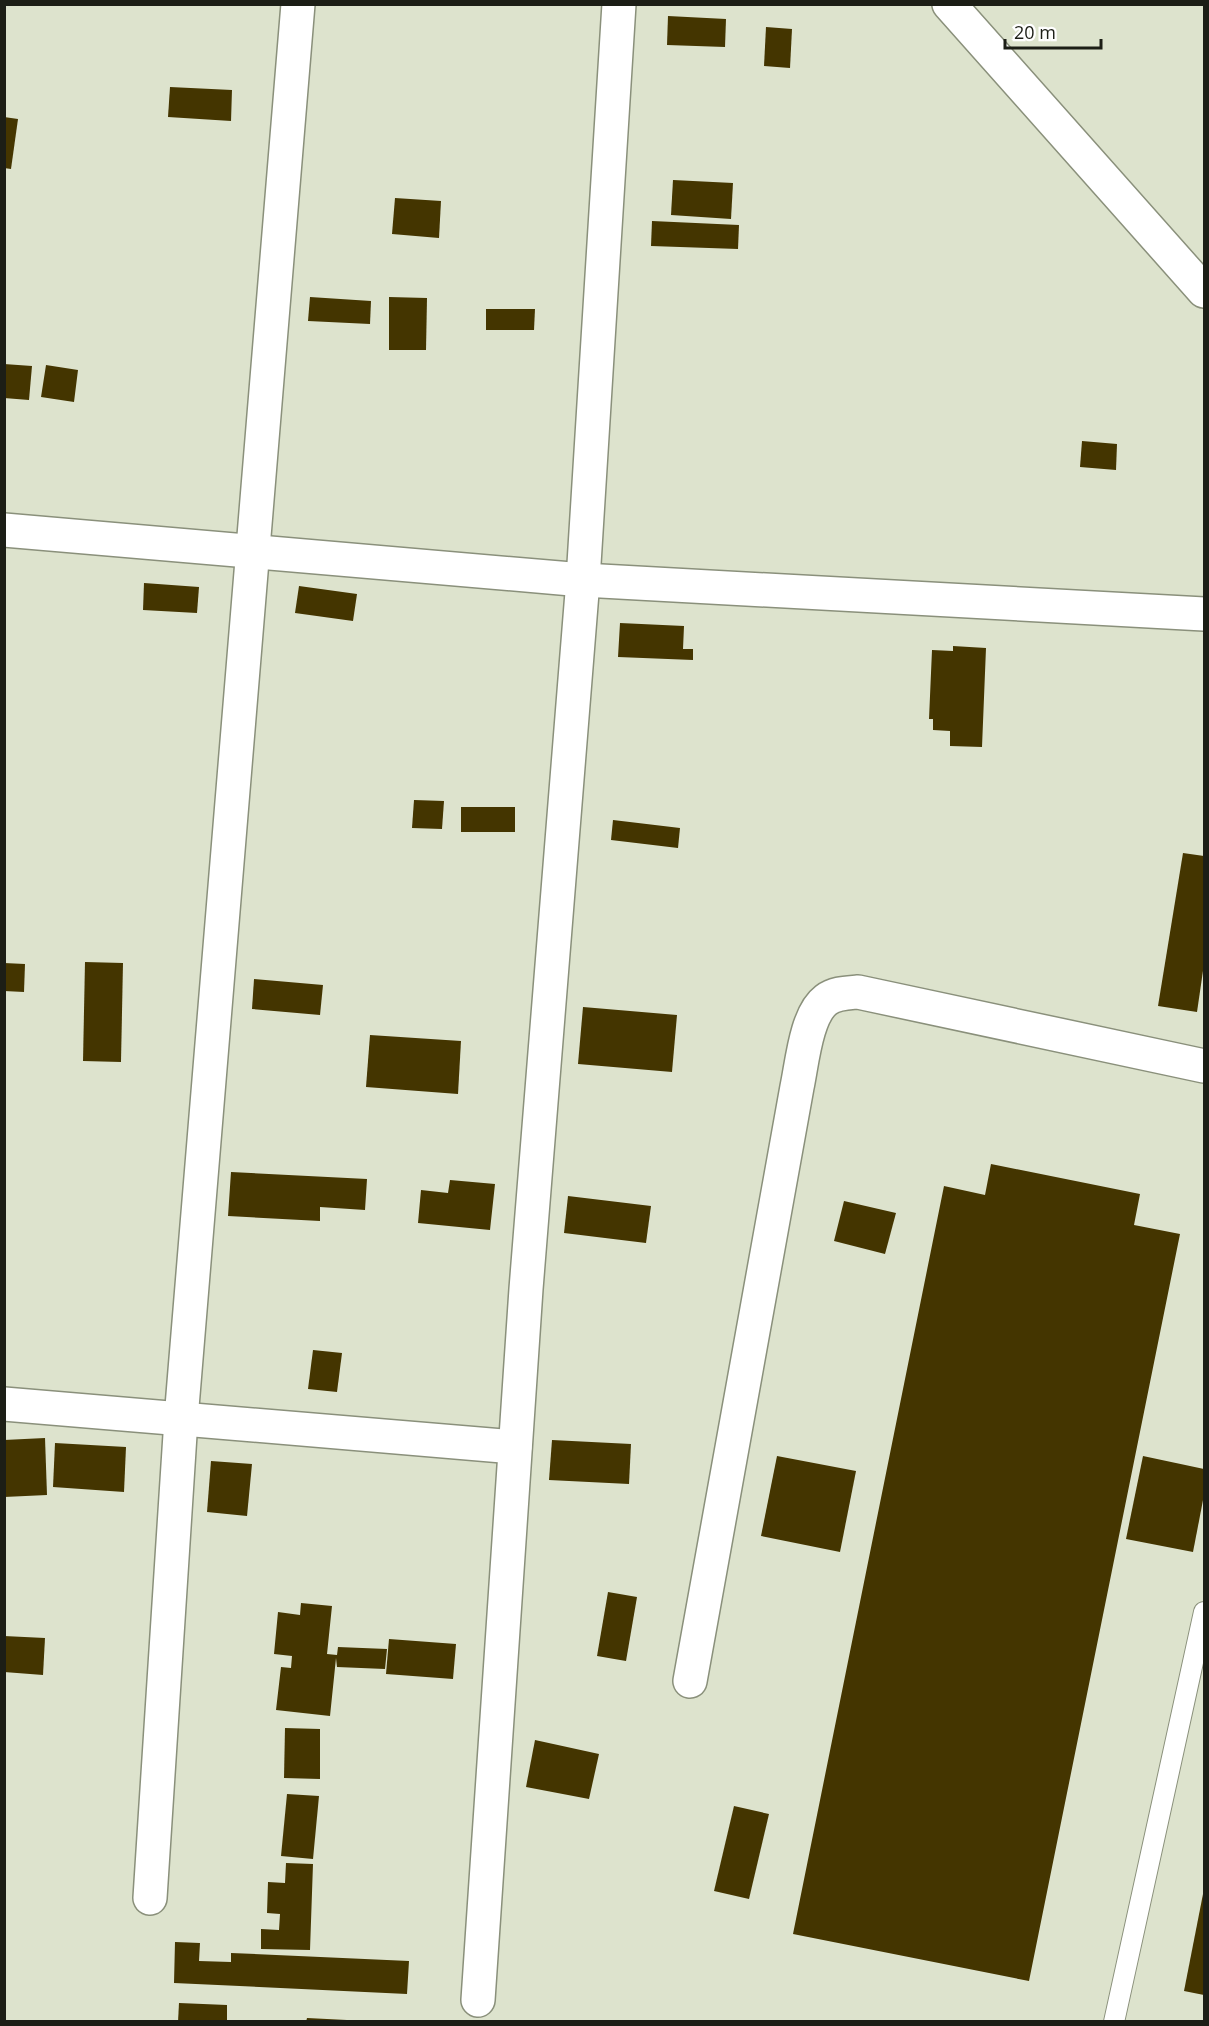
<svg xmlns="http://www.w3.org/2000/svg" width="1209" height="2026" viewBox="0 0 1209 2026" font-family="'Open Sans',sans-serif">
<rect width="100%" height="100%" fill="#dde3cd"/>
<!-- building -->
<g fill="#443500">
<polygon points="668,16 726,19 725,47 667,45"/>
<polygon points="766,27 792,29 790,68 764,66"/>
<polygon points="170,87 232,90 231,121 168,117"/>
<polygon points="4,117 18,119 11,169 4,168"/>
<polygon points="673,180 733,183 731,219 671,215"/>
<polygon points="395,198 441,201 439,238 392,234"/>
<polygon points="652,221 739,225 738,249 651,246"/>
<polygon points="310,297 371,301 370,324 308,321"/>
<polygon points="389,297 427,298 426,350 389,350"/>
<polygon points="486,309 535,309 534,330 486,330"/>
<polygon points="4,364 32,366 29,400 4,398"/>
<polygon points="46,365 78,370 74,402 41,397"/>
<polygon points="1082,441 1117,444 1116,470 1080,467"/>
<polygon points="144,583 199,587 197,613 143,610"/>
<polygon points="299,586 357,594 353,621 295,613"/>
<polygon points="620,623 684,626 683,649 693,649 693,660 618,657"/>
<polygon points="953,646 986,648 982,747 950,746 950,731 933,730 933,719 929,719 932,650 953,651"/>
<polygon points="414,800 444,801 442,829 412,828"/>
<rect x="461" y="807" width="54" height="25"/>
<polygon points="613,820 680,828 678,848 611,840"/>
<polygon points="1183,853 1204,856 1204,964 1197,1012 1158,1006"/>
<polygon points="85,962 123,963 121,1062 83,1061"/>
<polygon points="4,963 25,964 24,992 4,991"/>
<polygon points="254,979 323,985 320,1015 252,1009"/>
<polygon points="583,1007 677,1015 672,1072 578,1064"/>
<polygon points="370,1035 461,1041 458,1094 366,1087"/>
<polygon points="991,1164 1140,1194 1134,1225 1180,1234 1029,1981 793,1934 944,1186 985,1195"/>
<polygon points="231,1172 367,1179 365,1210 320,1207 320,1221 228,1216"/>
<polygon points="450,1180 495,1184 490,1230 418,1223 421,1190 448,1193"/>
<polygon points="568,1196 651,1206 646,1243 564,1233"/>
<polygon points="844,1201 896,1213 885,1254 834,1241"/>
<polygon points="313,1350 342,1353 337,1392 308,1389"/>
<polygon points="45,1438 47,1495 4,1497 4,1440"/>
<polygon points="552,1440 631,1444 629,1484 549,1480"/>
<polygon points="55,1443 126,1447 124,1492 53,1487"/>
<polygon points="777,1456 856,1471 840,1552 761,1536"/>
<polygon points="1143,1456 1204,1469 1204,1495 1193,1552 1126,1539"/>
<polygon points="211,1461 252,1464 247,1516 207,1512"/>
<polygon points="608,1592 637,1597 626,1661 597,1656"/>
<polygon points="301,1603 332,1606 327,1654 337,1655 338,1647 387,1649 385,1669 337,1667 336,1658 330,1716 276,1710 281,1667 291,1668 292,1656 274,1654 278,1612 300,1615"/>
<polygon points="4,1636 45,1638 43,1675 4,1672"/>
<polygon points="389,1639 456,1644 453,1679 386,1674"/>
<polygon points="285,1728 320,1729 320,1779 284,1778"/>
<polygon points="535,1740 599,1754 589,1799 526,1787"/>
<polygon points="287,1794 319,1796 313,1859 281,1856"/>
<polygon points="734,1806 769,1814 749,1899 714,1891"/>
<polygon points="286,1863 313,1864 310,1950 261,1949 261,1929 279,1930 280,1914 267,1913 268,1882 285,1883"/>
<polygon points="1203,1894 1204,1894 1204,1995 1184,1991"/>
<polygon points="175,1942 200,1943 199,1961 231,1962 231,1953 409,1961 407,1994 174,1983"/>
<polygon points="179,2003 227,2005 227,2022 178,2022"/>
<polygon points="307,2018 347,2020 347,2022 306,2022"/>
</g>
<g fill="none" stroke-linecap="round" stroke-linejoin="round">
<defs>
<polyline id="service" points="1114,2022 1204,1612"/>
<g id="minor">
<polyline points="4,530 583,580 1204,614"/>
<polyline points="4,1404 515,1447"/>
<path d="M690,1681L797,1087C802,1064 806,1015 826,1000C835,993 847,993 858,992L1204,1066"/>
<polyline points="150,1898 181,1419 298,4"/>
<polyline points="478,2000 526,1289 583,580 619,4"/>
</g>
<polyline id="secondary" points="949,4 1204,291"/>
</defs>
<!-- service casing -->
<use href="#service" stroke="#8a907b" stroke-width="22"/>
<!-- minor casing -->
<use href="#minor" stroke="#8a907b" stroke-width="36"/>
<!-- secondary casing -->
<use href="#secondary" stroke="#8a907b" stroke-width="36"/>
<!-- service -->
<use href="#service" stroke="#fff" stroke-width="20"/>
<!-- minor -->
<use href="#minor" stroke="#fff" stroke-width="33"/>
<!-- secondary -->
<use href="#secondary" stroke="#fff" stroke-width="33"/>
</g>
<!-- border -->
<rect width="1209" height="2026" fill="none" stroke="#1c1e16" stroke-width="12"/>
<!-- scale -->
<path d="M1005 39v9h96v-9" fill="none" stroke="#1c1e16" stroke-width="3"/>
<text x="1014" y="39" font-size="18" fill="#1c1e16" stroke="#ffffff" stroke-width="4.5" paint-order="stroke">20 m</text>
</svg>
